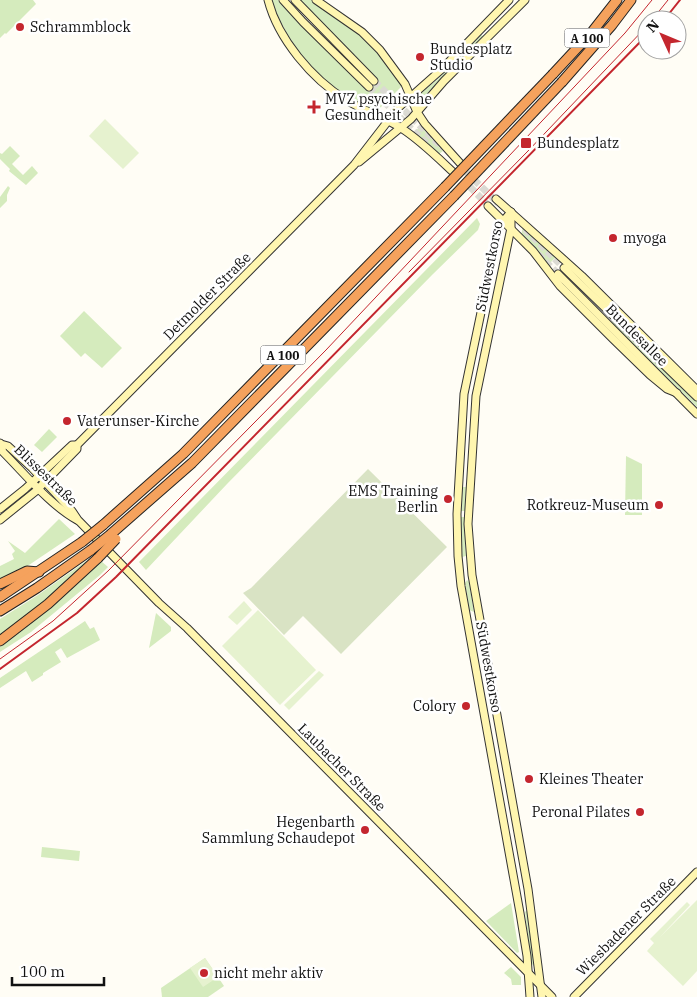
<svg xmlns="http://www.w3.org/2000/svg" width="697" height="997" viewBox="0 0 697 997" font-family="'IBM Plex Serif',serif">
<rect width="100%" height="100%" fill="#fffdf5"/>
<!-- green -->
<g fill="#d5ebbd">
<polygon points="0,0 33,0 36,4 6,34 5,33 0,38"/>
<path d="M271,0H278L298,22L360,84L368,88L373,87L376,82L372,74L298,0H311L334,14L370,42L402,86L376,112C324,88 292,53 271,0Z"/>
<polygon points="481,35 483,36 423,98 420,93 437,80"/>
<polygon points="420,126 443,151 439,154 415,132"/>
<polygon points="10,146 20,156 12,164 23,175 32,166 38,173 26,185 9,171 10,169 0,159 0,153 2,154"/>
<polygon points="8,186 10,188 7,195 7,201 0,208 0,197"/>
<polygon points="477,218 480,224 478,230 432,275 227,484 146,570 139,562"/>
<polygon points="523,227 556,257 548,265 538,252 521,235"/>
<polygon points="84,311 122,348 102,368 85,353 81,357 60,336"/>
<polygon points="613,320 697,402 697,407 611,322"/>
<polygon points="49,429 57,437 42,452 34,445"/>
<polygon points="626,456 642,464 642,515 625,515"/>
<polygon points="462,487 466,487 465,511 461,511"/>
<polygon points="460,517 464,517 466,556 462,557"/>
<polygon points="59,519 75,534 26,567 0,579 0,566 14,559 12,554 15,551 8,541 25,553"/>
<polygon points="89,559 91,562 53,597 0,638 0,619 38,595"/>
<polygon points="101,561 108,567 100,575 31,632 0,652 0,647 58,602"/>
<polygon points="467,580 469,582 474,612 469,610 465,583"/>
<polygon points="156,613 171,627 171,631 149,648"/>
<polygon points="85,621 90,629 94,627 100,640 67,658 61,648 55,652 61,662 43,673 43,675 32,682 26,671 0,688 0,678"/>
<polygon points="42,847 80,851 79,861 41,857"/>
<polygon points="511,903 519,952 517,953 486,921"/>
<polygon points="526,911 528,912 535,967 531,963 525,912"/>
<polygon points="205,958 224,986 208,997 162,997 161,988"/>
<polygon points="511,967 521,977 521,985 512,985 511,979 504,973"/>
</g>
<!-- cemetery -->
<polygon fill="#d9e3c4" points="368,469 447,547 341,654 303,616 284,635 243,593 251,588"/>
<!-- pitch -->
<g fill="#e6f2cf">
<polygon points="105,119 139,153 123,169 89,136"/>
<polygon points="244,601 252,610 237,625 228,617"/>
<polygon points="258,610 316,670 280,705 222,646"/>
<polygon points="319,671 324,675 289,710 284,705"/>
<polygon points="697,900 697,971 683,986 647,951 654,943 650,939 687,902 690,905 659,938"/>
<polygon points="205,958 218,977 203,987 190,968"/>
</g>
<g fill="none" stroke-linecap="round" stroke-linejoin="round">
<!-- secondary-tunnel -->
<g stroke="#dbdad3" stroke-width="7" stroke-dasharray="7 3.5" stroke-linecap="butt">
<polyline points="374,81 443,148"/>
<polyline points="369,87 428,145"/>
<polyline points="459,165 498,203"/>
<polyline points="455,172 493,210"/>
<polyline points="525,229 564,268"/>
<polyline points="538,254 558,274"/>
</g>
<defs>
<g id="secondary">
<path d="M268,0C278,39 312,79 346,100C364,111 384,117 401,128C420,140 437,157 453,172"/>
<polyline points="283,0 303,22 369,87"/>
<polyline points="295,0 374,81"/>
<polyline points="316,0 362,32 380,50 405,84 417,112 425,124 460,163"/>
<polyline points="359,162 411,119 444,81 525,0"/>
<polyline points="496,199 582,276 697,390"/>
<polyline points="488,206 533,251 560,286 613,339 650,375 667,389 677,393"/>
<polyline points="511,212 499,226 464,394 457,514 458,556 461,586 520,913 527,956 530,997"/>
<polyline points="511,212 511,228 476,396 468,524 472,575 528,889 542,997"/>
<polyline points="564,268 697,397"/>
<polyline points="558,274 697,414"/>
<path d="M0,443L3,452C25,474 50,505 77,520"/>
<polyline points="1,444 8,446 32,468 72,511 78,520 159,603 187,628 552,997"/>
<polyline points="0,509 25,489 72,445 77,445"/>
<polyline points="0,520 36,491 77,449 77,445 354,165 398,108 442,69 509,0"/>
<polyline points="574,997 697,872"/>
</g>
<g id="highway">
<polyline points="553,74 592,32 617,0"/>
<polyline points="562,82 612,25 631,0"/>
<polyline points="103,525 183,454 445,187"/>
<polyline points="111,534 192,463 454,196"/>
<polyline points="0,584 27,571 39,572"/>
<polyline points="0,597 82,542"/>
<polyline points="0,611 37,588 91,550"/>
<polyline points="0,641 48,604 98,558"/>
</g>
</defs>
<!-- secondary casing -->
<use href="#secondary" stroke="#333" stroke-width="9"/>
<!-- highway casing -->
<use href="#highway" stroke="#222" stroke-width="11"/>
<!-- secondary -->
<use href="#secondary" stroke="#fff6b0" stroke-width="7"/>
<!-- highway -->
<use href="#highway" stroke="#f5a25d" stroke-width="9"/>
<!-- tram -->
<g stroke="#c4262e" stroke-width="1">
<polyline points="652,20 668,0"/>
<polyline points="409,272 527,152 647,26"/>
<polyline points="0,659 53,621 108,571 326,350 625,33 652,0"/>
</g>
<!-- rail -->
<g stroke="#c4262e" stroke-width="2">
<polyline points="664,20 680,0"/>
<polyline points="0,669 77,613 116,577 647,35"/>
</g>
<defs>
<g id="highway-bridge">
<polyline points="445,187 553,74"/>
<polyline points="454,196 562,82"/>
<polyline points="82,542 103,525"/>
<polyline points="91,550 111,534"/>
<polyline points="98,558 116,539"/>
</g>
</defs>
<!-- highway-bridge casing -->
<use href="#highway-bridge" stroke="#222" stroke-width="11" stroke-linecap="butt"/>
<!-- highway-bridge -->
<use href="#highway-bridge" stroke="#f5a25d" stroke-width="9"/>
</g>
<!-- markers -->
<g fill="#c4262e" stroke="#fff" stroke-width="2">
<circle cx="20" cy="27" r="5"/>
<circle cx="420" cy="57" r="5"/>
<path d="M311.5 99.5h5v5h5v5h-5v5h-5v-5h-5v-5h5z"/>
<rect x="520" y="137" width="12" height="12" rx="2.5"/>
<circle cx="613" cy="238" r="5"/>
<circle cx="67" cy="421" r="5"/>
<circle cx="448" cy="499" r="5"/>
<circle cx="659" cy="505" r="5"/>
<circle cx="466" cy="706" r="5"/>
<circle cx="529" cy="779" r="5"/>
<circle cx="640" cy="812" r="5"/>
<circle cx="365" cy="830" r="5"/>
<circle cx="204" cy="973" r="5"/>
</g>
<g text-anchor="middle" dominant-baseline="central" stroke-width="5" stroke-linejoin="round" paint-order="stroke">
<!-- shield labels -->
<g fill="#fff" stroke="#585858" stroke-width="1">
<rect x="564.5" y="28.5" width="45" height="19" rx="4"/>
<rect x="260.5" y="345.5" width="45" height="19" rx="4"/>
</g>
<g font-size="12" font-weight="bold" fill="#111">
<text x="587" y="38">A 100</text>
<text x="283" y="355">A 100</text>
</g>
<!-- poi labels -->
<g font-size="14" fill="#111" stroke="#fff" text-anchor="start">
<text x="30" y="27">Schrammblock</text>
<text x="430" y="49">Bundesplatz<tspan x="430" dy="16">Studio</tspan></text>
<text x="325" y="99">MVZ psychische<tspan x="325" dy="16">Gesundheit</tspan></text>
<text x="537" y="143">Bundesplatz</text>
<text x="623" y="238">myoga</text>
<text x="77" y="421">Vaterunser-Kirche</text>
<text x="438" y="491" text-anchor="end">EMS Training<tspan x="438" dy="16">Berlin</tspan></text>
<text x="649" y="505" text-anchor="end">Rotkreuz-Museum</text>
<text x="456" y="706" text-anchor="end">Colory</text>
<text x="539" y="779">Kleines Theater</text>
<text x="630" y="812" text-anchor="end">Peronal Pilates</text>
<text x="355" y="822" text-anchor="end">Hegenbarth<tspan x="355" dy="16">Sammlung Schaudepot</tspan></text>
<text x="214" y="973">nicht mehr aktiv</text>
</g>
<!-- street labels -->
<g font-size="14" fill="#111" stroke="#fff">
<text transform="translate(489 266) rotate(-79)">Südwestkorso</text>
<text transform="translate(207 296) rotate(-45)">Detmolder Straße</text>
<text transform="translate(637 335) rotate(45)">Bundesallee</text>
<text transform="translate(46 475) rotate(44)">Blissestraße</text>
<text transform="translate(489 667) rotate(80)">Südwestkorso</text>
<text transform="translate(342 767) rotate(45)">Laubacher Straße</text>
<text transform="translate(626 926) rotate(-45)">Wiesbadener Straße</text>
</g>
</g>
<!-- north arrow -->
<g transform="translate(662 35) rotate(314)"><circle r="24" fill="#ffffff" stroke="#a0a0a0"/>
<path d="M0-4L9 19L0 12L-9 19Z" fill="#c4262e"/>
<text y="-8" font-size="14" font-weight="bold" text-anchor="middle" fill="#111111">N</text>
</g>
<!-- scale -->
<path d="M12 977v8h92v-8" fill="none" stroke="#111111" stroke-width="2.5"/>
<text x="20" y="977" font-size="15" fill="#111111" stroke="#ffffff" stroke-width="4" paint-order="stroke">100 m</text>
</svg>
